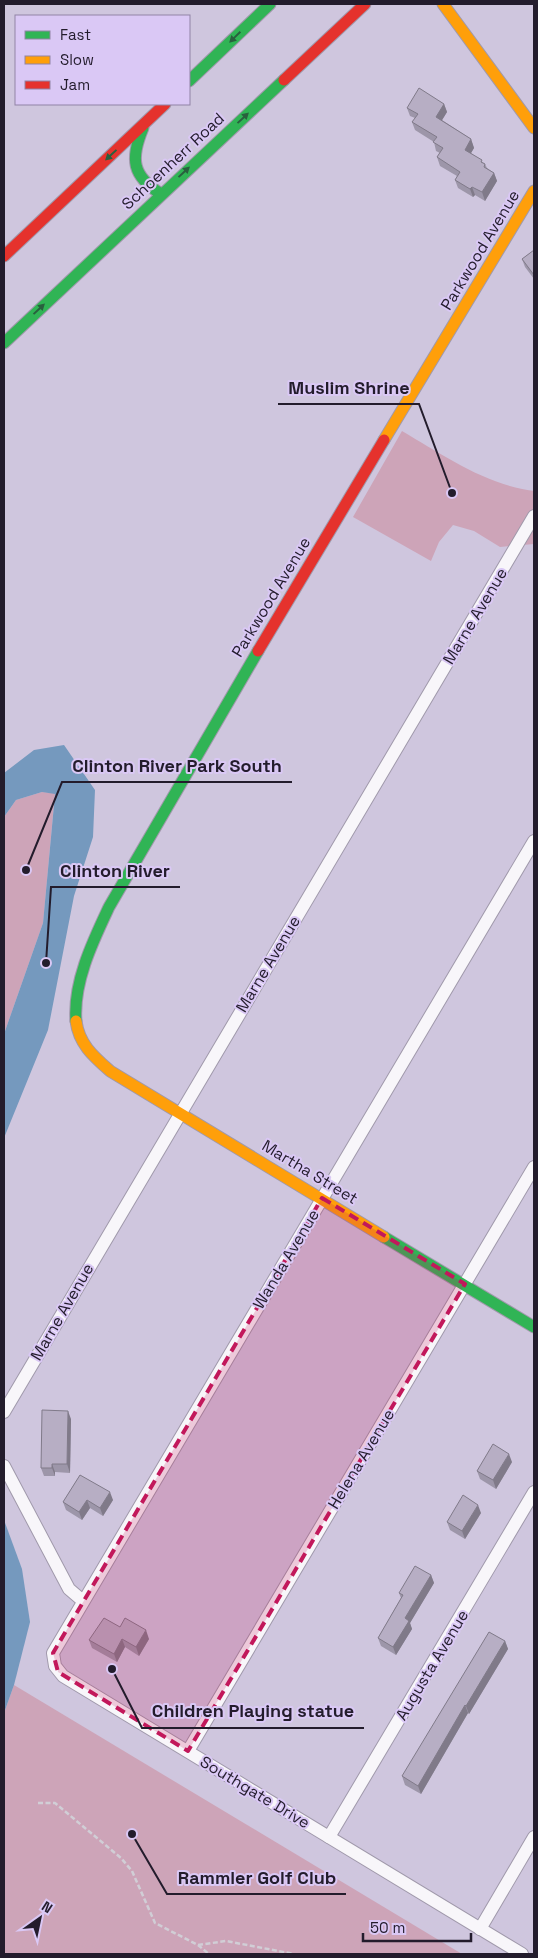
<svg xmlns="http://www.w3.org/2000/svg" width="538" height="1958" viewBox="0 0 538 1958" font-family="'Space Grotesk',sans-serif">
<rect width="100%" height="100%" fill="#cfc6de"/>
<!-- green -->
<g fill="#cda4b8">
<path d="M402,431C443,455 486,485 534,491V544L500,547L474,531L453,525L439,542L431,561L353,517Z"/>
<polygon points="42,792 55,793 43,923 4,1034 4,817 16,800"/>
<polygon points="14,1685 462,1954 4,1954 4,1713"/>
</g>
<!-- water -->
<g fill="#7599be">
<polygon points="64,745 95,790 93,837 74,896 48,1030 4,1138 4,1034 43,923 55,794 42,792 16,800 4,817 4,773 34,750"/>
<polygon points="4,1520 22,1569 30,1622 14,1685 4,1713"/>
</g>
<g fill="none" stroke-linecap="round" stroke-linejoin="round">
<defs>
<g id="street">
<polyline points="4,1412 534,516"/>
<polyline points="4,1466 69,1589 83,1601"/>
<polyline points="188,1751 534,1167"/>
<polyline points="329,1837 534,1492"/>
<polyline points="480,1929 534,1837"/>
<polyline points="522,1954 63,1676 55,1666 53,1653 534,841"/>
</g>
<g id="fast">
<polyline points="189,81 270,4"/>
<path d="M143,128C130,159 132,176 161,194"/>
<polyline points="4,343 284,80"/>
<path d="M76,1021C73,982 93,941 109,907L258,651"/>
<polyline points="384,1237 534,1327"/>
</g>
<g id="slow">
<polyline points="443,4 534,128"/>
<polyline points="384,440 534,191"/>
<path d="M76,1021C79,1044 93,1056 110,1071L384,1237"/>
</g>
<g id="jam">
<polyline points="284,80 365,4"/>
<polyline points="4,256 165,104"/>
<polyline points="258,651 384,440"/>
</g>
</defs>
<!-- street casing -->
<use href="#street" stroke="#a099ab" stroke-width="14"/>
<!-- fast casing -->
<use href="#fast" stroke="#a099ab" stroke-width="13"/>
<!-- slow casing -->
<use href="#slow" stroke="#a099ab" stroke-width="13"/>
<!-- jam casing -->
<use href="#jam" stroke="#a099ab" stroke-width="13"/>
<!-- path -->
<g stroke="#d1ced6" stroke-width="2.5" stroke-dasharray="5 2.5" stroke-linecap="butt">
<polyline points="38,1803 55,1803 121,1858 132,1871 155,1923 198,1945 209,1954"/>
<polyline points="198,1945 226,1941 294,1954"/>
</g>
<!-- street -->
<use href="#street" stroke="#f8f6fa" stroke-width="12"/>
<!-- fast -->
<use href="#fast" stroke="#30b455" stroke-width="11"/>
<!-- slow -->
<use href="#slow" stroke="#ff9f0a" stroke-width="11"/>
<!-- jam -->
<use href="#jam" stroke="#e5322d" stroke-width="11"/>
</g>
<!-- wall -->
<g fill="#9d96a9">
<polygon points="444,104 447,112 442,120 471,139 474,148 471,153 485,164 487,168 494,173 497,181 485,201 475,195 473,197 458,188 455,180 457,176 440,166 437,157 440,153 436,151 434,142 415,130 412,122 415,118 410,116 407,108"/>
<polygon points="534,250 534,279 525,267 522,259"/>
<polygon points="71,1419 70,1473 55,1472 55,1476 44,1476 41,1468"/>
<polygon points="512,1462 496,1489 480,1479 477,1471"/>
<polygon points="80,1475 113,1500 103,1516 90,1508 82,1520 66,1510 63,1502"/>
<polygon points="481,1513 465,1539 450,1530 447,1522"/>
<polygon points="431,1575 434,1583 410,1623 412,1629 396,1655 381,1646 378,1638 401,1598 399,1593"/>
<polygon points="120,1627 149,1639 139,1656 125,1647 117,1662 92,1648 89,1640"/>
<polygon points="505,1641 508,1649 469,1714 468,1713 421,1794 405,1785 402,1776"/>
</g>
<!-- shaded-wall -->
<g fill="#807a89">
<polygon points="444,104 447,112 439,125 436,117"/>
<polygon points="471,139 474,148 468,158 465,150"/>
<polygon points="494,173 497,181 485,201 482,192"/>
<polygon points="472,187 475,195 473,197 470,189"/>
<polygon points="68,1411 71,1419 70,1473 67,1464"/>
<polygon points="509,1454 512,1462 496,1489 493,1480"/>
<polygon points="52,1464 55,1472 55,1476 52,1468"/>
<polygon points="110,1492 113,1500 103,1516 100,1508"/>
<polygon points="87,1500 90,1508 82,1520 79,1512"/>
<polygon points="478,1505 481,1513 465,1539 462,1531"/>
<polygon points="431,1575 434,1583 410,1623 412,1629 396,1655 393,1647 405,1618"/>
<polygon points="146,1630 149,1639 139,1656 136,1647"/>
<polygon points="122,1639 125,1647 117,1662 114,1654"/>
<polygon points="505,1641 508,1649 469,1714 466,1706"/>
<polygon points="465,1705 468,1713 421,1794 418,1786"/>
</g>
<!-- building -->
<g fill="#b7aec4" stroke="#807a89">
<polygon points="419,88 444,104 436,117 471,139 465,150 482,160 481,162 485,164 484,167 494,173 482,192 472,187 470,189 455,180 460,172 437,157 443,148 433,142 437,137 412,122 418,114 407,108"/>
<polygon points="534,250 534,275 522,259"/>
<polygon points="42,1410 68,1411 67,1464 52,1464 52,1468 41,1468"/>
<polygon points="493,1444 509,1454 493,1480 477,1471"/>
<polygon points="80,1475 110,1492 100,1508 87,1500 79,1512 63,1502"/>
<polygon points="463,1495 478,1505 462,1531 447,1522"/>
<polygon points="415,1566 431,1575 405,1618 409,1621 393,1647 378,1638 403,1595 399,1593"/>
<polygon points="104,1618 120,1627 125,1618 146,1630 136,1647 122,1639 114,1654 89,1640"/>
<polygon points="489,1632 505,1641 466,1706 465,1705 418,1786 402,1776"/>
</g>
<!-- one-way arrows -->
<defs><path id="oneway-solid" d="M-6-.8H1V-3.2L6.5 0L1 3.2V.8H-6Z" transform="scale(1.25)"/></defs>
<g fill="#29603e">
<use href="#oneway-solid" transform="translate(235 37) rotate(136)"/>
<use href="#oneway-solid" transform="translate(243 118) rotate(-43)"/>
<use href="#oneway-solid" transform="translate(111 155) rotate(137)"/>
<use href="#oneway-solid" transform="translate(184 172) rotate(-43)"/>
<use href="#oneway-solid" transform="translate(39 309) rotate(-43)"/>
</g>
<!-- marked area -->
<path fill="#c2185b" fill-opacity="0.2" stroke="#c2185b" stroke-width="4" stroke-dasharray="10 6" stroke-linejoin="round" d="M322,1198L465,1284L188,1751L58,1672L53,1653Z"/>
<g text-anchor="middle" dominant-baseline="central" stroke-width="4" stroke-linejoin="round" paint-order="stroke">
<!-- street labels -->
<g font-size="16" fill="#231c2c" stroke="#dac8f5">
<text transform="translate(173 161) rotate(-43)">Schoenherr Road</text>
<text transform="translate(480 250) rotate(-59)">Parkwood Avenue</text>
<text transform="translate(271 597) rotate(-59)">Parkwood Avenue</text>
<text transform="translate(475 616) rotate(-59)">Marne Avenue</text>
<text transform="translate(268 964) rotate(-59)">Marne Avenue</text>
<text transform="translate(310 1172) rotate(31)">Martha Street</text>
<text transform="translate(286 1259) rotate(-59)">Wanda Avenue</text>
<text transform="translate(62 1312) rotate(-60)">Marne Avenue</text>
<text transform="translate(361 1459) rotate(-59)">Helena Avenue</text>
<text transform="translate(432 1665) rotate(-59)">Augusta Avenue</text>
<text transform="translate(255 1792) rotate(31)">Southgate Drive</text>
</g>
</g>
<!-- callouts -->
<path fill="none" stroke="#231c2c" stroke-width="2" d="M452 493L419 404H278M26 870L62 782H292M46 963L51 887H180M112 1669L142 1728H364M132 1834L167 1894H346"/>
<g fill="#231c2c" stroke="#dac8f5" stroke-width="2">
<circle cx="452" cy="493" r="5"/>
<circle cx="26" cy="870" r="5"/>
<circle cx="46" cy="963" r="5"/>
<circle cx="112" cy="1669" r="5"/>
<circle cx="132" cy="1834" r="5"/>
</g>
<g font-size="18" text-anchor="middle" font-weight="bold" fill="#231c2c" stroke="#dac8f5" stroke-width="4" stroke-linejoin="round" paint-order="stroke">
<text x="349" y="394">Muslim Shrine</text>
<text x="177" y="772">Clinton River Park South</text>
<text x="115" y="877">Clinton River</text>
<text x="253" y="1717">Children Playing statue</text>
<text x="257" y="1884">Rammler Golf Club</text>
</g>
<!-- border -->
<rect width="538" height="1958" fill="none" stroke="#231c2c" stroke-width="10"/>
<!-- legend -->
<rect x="15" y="15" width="175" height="90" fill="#dac8f5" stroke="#9183a5"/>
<rect x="25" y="31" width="25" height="8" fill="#30b455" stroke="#9183a5"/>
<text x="60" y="40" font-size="15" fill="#231c2c">Fast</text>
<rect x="25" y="56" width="25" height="8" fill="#ff9f0a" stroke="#9183a5"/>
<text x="60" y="65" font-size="15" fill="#231c2c">Slow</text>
<rect x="25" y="81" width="25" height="8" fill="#e5322d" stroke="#9183a5"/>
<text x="60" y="90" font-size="15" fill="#231c2c">Jam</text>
<!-- north arrow -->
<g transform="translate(40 1918) rotate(33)" stroke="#dac8f5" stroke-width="4" paint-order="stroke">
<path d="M0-4L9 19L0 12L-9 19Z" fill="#231c2c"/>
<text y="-8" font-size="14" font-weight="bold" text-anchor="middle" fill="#231c2c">N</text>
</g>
<!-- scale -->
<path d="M363 1933v8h108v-8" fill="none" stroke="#231c2c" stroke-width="2.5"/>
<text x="370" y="1933" font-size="15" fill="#231c2c" stroke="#dac8f5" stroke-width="4" paint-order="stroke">50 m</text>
</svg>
